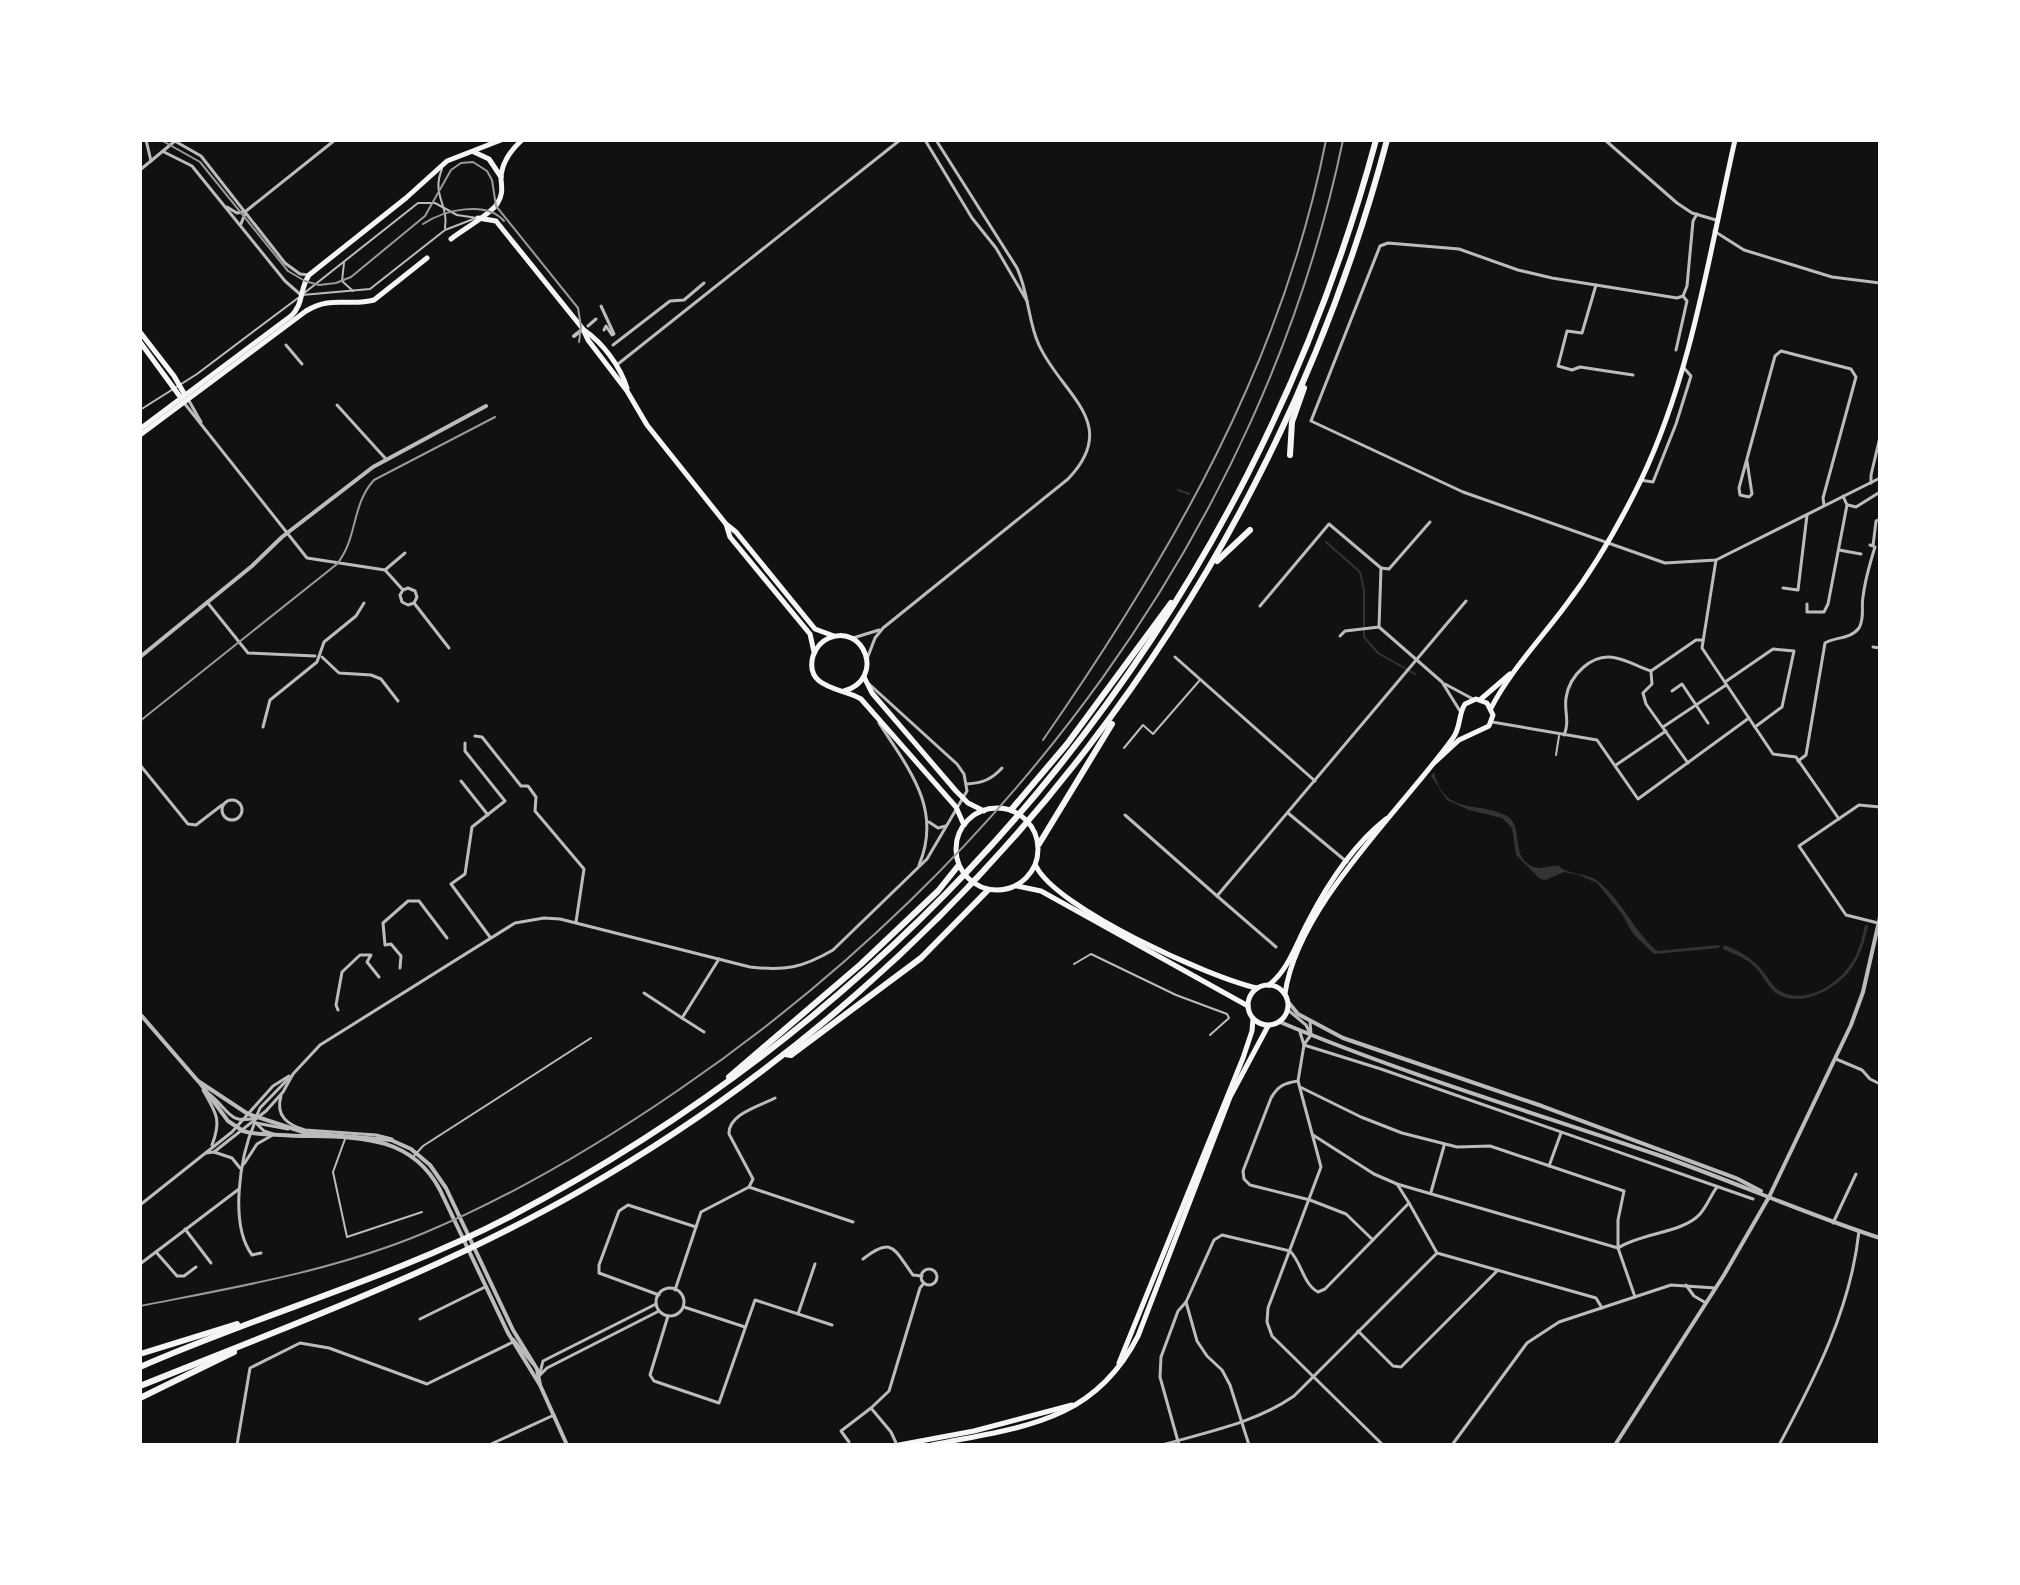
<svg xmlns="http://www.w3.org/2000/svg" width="2020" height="1585" viewBox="0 0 2020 1585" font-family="'PT Serif',serif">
<rect width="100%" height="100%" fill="#111"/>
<!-- water -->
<g fill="#333">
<path d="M1434,772C1445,816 1476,801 1505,815C1526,824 1508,858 1534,867C1542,870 1550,865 1559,866C1569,876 1587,872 1599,882C1622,901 1634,931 1657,951L1720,945L1719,948L1654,954L1633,934L1622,914L1597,883L1579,875L1564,872L1546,880L1540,879L1516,855L1512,828L1502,818L1469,810L1447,800L1431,776Z"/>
<path d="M1865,925H1868C1865,940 1861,954 1853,966C1840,987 1803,1008 1779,995C1769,990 1763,975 1755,967C1746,958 1734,954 1723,949L1724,945C1738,950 1750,957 1760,968C1767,975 1772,987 1780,991C1804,1005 1836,986 1850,965C1859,953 1862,939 1865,925Z"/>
</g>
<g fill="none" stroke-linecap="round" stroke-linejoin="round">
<!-- stream -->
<g stroke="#333" stroke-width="2">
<polyline points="1178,490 1189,494"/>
<polyline points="1326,542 1360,572 1364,590 1364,637 1378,653 1415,674"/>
</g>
<!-- service -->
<g stroke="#bcbcbc" stroke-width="2">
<path d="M442,169C431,195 449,205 445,228"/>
<polyline points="344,263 342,281 353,291"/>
<polyline points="303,294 418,203 435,203 457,215 477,218"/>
<polyline points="302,295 370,289 445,230 476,218"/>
<polyline points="140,410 197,374 298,298"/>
<polyline points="1124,748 1143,725 1153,734 1200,680"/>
<polyline points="1556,755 1559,736"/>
<polyline points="1074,964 1091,954 1176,995 1227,1014 1229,1018 1210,1035"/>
<polyline points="345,1139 333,1172 347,1237 422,1212"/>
<polyline points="413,1157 423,1146 591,1038"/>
</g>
<!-- pedestrian -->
<g stroke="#bcbcbc" stroke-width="3">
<polyline points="601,306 614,334 612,335 606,326 604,330"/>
<polyline points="588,326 596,319"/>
<polyline points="613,345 670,301 684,300 704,283"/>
<polyline points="1870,545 1873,546 1876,521 1880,519"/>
<polyline points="1839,550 1861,554"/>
<polyline points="1672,691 1682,684 1708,723"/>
<polyline points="263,727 270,700 317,662 324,642 356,616 364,603"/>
<polyline points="1663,727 1726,685"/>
<path d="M1798,761L1806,755L1825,643C1835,637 1851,639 1859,628C1865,618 1861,607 1863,597C1865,580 1870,563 1875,547"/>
<polyline points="1616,765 1666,731"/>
<polyline points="400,968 401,956 391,944 385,945 383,923 408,901 419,901 447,938"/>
<polyline points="338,1010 336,1005 342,972 360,955 371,955 367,962 379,977"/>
<polyline points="420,1319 485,1287"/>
</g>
<!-- minor -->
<g stroke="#bcbcbc" stroke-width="3">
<polyline points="146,140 151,161"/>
<polyline points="173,140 201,156 285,263 300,274 309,275"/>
<polyline points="925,140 972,218 996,248 1027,301"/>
<polyline points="1605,140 1677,203 1692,213 1716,220"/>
<polyline points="164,152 192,166 285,281 301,295"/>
<polyline points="140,170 175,141"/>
<polyline points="227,207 237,213 242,212"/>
<polyline points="1697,214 1693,221 1687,286 1683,296 1677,298 1552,278 1518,270 1459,249 1388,243 1380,246 1311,421 1463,492 1665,563 1716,560 1880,478"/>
<polyline points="241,224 246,211 335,140"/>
<polyline points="1714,231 1744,250 1832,277 1880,283"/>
<polyline points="1596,285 1582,333 1567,331 1558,366 1572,370 1580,367 1633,375"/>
<polyline points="286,345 302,364"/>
<polyline points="1676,350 1687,301 1683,296"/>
<polyline points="618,364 900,140"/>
<polyline points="188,399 201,422"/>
<polyline points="185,404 307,558 385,570 403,590 408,588 415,591 417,597 414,603 408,605 402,602 400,595 403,590"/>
<polyline points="337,405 385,458"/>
<polyline points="1747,461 1752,494 1749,497 1740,495 1739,488 1775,356 1781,351 1851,369 1856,377 1823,498 1824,505"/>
<polyline points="1640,480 1653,482 1676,424 1691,376 1684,368"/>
<polyline points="1871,483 1871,475 1880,437"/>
<polyline points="1848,505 1856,507 1880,492"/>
<polyline points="1716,560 1702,648 1773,754 1796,757 1839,819"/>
<polyline points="1381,568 1389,569 1430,522"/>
<polyline points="385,570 405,553"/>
<polyline points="1783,588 1798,590 1807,515"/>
<polyline points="207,602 248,653 315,656"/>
<polyline points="414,603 449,648"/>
<polyline points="1807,604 1807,612 1824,612 1828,604 1847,505 1843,496"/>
<polyline points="1260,606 1329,524 1381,568 1379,627 1442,682 1460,711"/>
<polyline points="1340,636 1345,631 1379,627"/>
<polyline points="853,638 879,630"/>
<polyline points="1873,647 1880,648"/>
<polyline points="322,657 339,673 371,675 381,679 398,701"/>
<polyline points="1175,657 1315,781"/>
<path d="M867,659L875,638L883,628L1068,479C1122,423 1061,394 1039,345C1028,322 1029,294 1017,268L936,140"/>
<polyline points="1651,672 1652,684 1643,693 1646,704 1688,763"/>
<polyline points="1725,682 1773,649 1794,651 1782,707 1755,727"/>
<polyline points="1445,684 1473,699"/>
<polyline points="1492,722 1597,740 1638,799 1749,718"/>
<path d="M879,723C908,768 943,809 919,865"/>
<path d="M1564,735C1570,722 1564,711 1566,698C1569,676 1592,652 1616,658C1627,660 1639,667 1651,671L1696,640H1703"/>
<polyline points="475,736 482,737 521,786 528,786 536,797 535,811 584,869 576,922"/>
<polyline points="465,743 465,751 505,801 472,827 465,874 451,884 490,937"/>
<polyline points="140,765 188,824 196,825 222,805"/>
<polyline points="461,781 488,815"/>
<path d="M967,784C983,783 992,779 1002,768"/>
<circle cx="232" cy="810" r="10"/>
<polyline points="1288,813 1347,862"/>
<polyline points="1125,815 1217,896 1466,601"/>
<polyline points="929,822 938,828 946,826"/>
<polyline points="1217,896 1276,947"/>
<polyline points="1878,923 1846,915 1799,846 1859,805 1880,807"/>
<polyline points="644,993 682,1018 719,959"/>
<polyline points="1288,1010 1306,1025 1311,1035"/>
<polyline points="682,1018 704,1032"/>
<polyline points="1300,1032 1304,1045 1298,1081 1321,1167 1268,1308 1267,1322 1272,1336 1383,1445"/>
<polyline points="1305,1043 1311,1035 1310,1021"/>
<polyline points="1304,1045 1381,1069 1753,1199"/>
<polyline points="1836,1059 1862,1070 1870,1079 1880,1084"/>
<path d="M1298,1081C1284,1083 1278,1086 1271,1098L1243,1171L1244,1179L1250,1185L1310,1200L1346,1214L1373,1240"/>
<path d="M1300,1087L1361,1117L1402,1133L1457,1147L1490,1146L1624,1191L1618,1220V1248C1641,1233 1683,1233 1700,1214C1707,1206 1711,1195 1717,1187"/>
<path d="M203,1090C216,1113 222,1119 212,1145"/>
<path d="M209,1094C228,1108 228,1125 255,1118"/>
<path d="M281,1096C275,1116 288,1125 305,1130L376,1135L392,1139"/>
<polyline points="257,1115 260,1108 288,1079"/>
<path d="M255,1122C240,1156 229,1224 252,1255L261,1253"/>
<polyline points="256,1123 288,1129"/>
<polyline points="256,1123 264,1131 273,1134"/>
<polyline points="1313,1135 1374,1174 1397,1184 1618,1248 1635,1297"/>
<polyline points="214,1152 232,1158 240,1168"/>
<path d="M206,1153L214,1152L266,1111L283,1092L293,1074L320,1045L515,923L544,918L560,919L750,967C785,971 802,968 833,950L927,859L967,791L964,774L957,764L869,684"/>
<polyline points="244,1164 257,1144 271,1136"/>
<polyline points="1549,1166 1561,1133"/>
<polyline points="1397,1184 1409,1203"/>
<path d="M749,1187L753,1179L729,1134C728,1114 760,1106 775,1098"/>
<polyline points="1431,1192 1444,1146"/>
<polyline points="140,1205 232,1132 273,1086 289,1076"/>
<polyline points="1833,1223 1856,1174"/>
<polyline points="185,1229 211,1263"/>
<polyline points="156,1252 177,1276 184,1276 196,1267"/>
<path d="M863,1259C893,1235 894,1250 913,1275L922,1276"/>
<polyline points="140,1264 239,1189"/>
<circle cx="929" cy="1277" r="8"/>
<polyline points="1686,1285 1694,1296 1706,1303"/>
<circle cx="670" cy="1302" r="14"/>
<polyline points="675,1290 701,1212 749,1187 853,1222"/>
<polyline points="659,1295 599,1273 599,1265 619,1211 628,1205 696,1227"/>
<polyline points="1186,1302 1197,1341 1207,1356 1222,1370 1230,1385 1249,1445"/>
<polyline points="684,1307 745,1327"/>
<polyline points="798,1314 815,1264"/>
<polyline points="668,1316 650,1375 654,1381 719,1403 755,1300 832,1325"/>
<polyline points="1358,1331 1393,1366 1401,1367 1498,1270"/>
<polyline points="513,1339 533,1364"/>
<polyline points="540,1373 543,1361 656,1304"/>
<polyline points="540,1375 547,1368 659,1311"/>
<polyline points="849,1442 841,1431 871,1408"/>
<polyline points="237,1445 250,1368 300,1343 329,1348 427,1384 513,1342"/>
<polyline points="489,1445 554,1415"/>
<polyline points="897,1445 891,1432 871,1408 889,1391 920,1288 924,1283"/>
<path d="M1162,1445C1207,1432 1255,1423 1294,1396L1437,1253L1596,1298L1602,1308"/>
<path d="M1179,1445L1160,1377L1161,1357L1178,1311L1186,1302L1214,1240L1222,1235L1290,1251C1302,1263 1303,1284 1318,1292L1325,1289L1409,1203L1437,1253"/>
<polyline points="1452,1445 1527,1343 1559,1322 1671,1285 1715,1288"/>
<path d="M1779,1445C1815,1378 1851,1308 1859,1231"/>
</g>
<!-- tertiary -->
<g stroke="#bcbcbc" stroke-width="4">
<polyline points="574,336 583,329"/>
<polyline points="140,657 252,566 282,537 373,467 486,406"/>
<polyline points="1289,1003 1298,1014 1343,1038 1542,1106 1736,1178 1761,1191"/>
<polyline points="140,1014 198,1081 248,1114 306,1133 391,1140 411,1149 430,1165 446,1188 513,1330 537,1369 540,1385"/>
<path d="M1280,1022C1403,1074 1532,1112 1658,1155C1733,1181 1805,1214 1880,1238"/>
<path d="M200,1083L228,1121L243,1131C255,1135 268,1134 280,1135C342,1139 407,1127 440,1190L508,1333L540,1385L567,1445"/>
<polyline points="1615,1445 1724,1275 1769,1197 1851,1025 1863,992 1880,917"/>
</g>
<!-- secondary -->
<g stroke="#f5f5f5" stroke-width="5">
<polyline points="474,152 489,159 501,177"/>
<polyline points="478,218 496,221 583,329 588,340 627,391 647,425 726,524 736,532 815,629 834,636"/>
<path d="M451,239C462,230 491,214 497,204C503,195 502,189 501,179C501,164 511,150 522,140"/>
<path d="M584,330C603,343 620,366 627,388"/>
<polyline points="140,332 174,376 185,395"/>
<polyline points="140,342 181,398"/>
<path d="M140,429L291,316C304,304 299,290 309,275L406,198L447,161L501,140"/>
<path d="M140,435L306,311C332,295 348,307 374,300L427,258"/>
<polyline points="726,524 730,537 810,634 814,652"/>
<polyline points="864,677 872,693 956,791 968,803 984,811"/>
<path d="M844,691C886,679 864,623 829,638C822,641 816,648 813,656C804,689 843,688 861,699L956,807L964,825"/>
<polyline points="1481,699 1510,674"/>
<path d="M1491,708C1511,670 1540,640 1566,605C1595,567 1620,523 1641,480C1692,373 1709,254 1735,140"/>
<circle cx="997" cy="849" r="41"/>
<path d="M1036,866C1056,908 1210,978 1257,988"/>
<polyline points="1017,886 1041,891 1248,1006"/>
<circle cx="1268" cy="1005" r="20"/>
<path d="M1269,985C1289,969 1296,944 1308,922C1327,885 1353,845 1386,819"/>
<path d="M1285,994C1297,906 1402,809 1453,738C1461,727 1458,715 1465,704L1476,699L1487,703L1493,715L1489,726L1459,740L1434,763"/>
<polyline points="1119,1363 1243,1058 1252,1031 1253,1019"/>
<polyline points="899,1445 974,1431 1072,1405"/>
<path d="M932,1445C1020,1427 1093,1424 1138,1336L1230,1097L1268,1026"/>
</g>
<!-- trunk -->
<g stroke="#f5f5f5" stroke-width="6">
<polyline points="1290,455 1292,422 1304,388"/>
<polyline points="1217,561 1250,530"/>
<polyline points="1011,810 1067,744 1171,603"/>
<polyline points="1039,844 1112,724"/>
<polyline points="785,1054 791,1055 921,958 988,890"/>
<polyline points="729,1077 861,964 938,891 958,866"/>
<polyline points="140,1354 237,1324"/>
<path d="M140,1367C263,1313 393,1278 513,1215C940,990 1250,607 1376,140"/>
<path d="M140,1386C289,1326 440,1271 580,1191C977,965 1270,582 1387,140"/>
<polyline points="140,1398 234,1352"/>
</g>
<!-- tram -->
<g stroke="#9a9a9a" stroke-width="2">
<polyline points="161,140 200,162 288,271 305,281 319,285 336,283 351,277 425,216 451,170 461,163 473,162 487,171 492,180 496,206 578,308 581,327 579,342"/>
<path d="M423,224C444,210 486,200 504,221"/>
<path d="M140,721L337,564C358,538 351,505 374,480L495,417"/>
</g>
<!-- rail -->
<g stroke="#9a9a9a" stroke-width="2">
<path d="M1043,740C1172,554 1282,364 1326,140"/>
<path d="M140,1306C237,1287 333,1271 424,1233C515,1195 600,1144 680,1089C1005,866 1262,530 1343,140"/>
</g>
</g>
<!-- border -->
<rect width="2020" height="1585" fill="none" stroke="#ffffff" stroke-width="284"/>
</svg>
